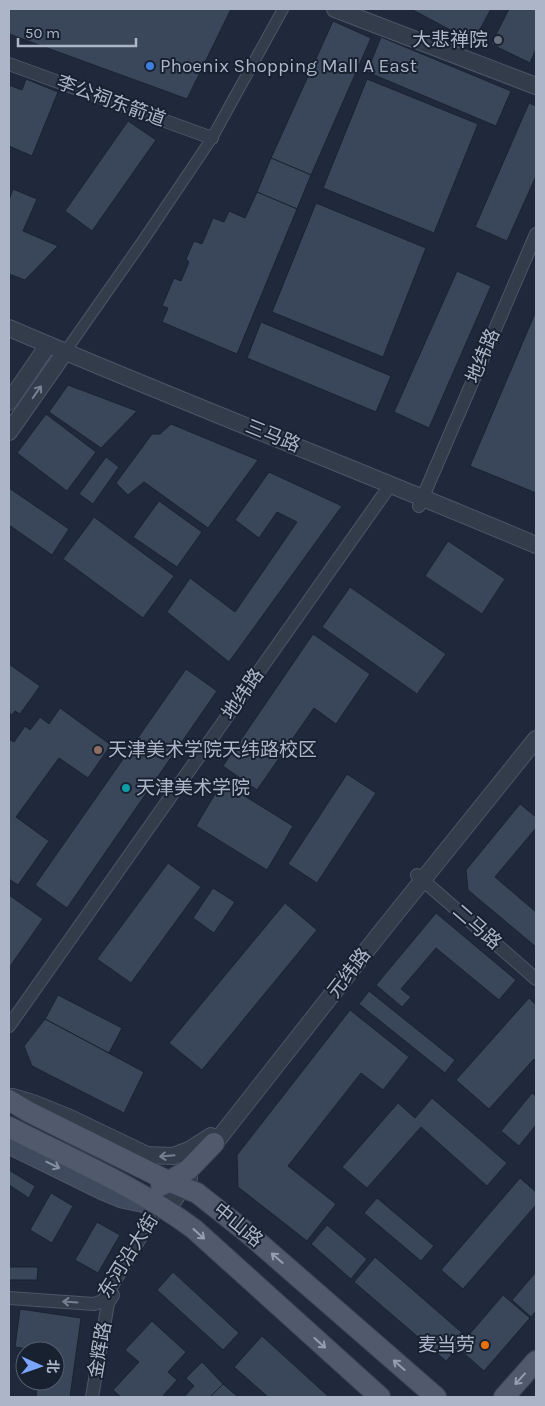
<svg xmlns="http://www.w3.org/2000/svg" width="545" height="1406" viewBox="0 0 545 1406" font-family="Karla,'Noto Sans SC',sans-serif">
<rect width="100%" height="100%" fill="#1f293b"/>
<!-- building -->
<g fill="#3a475b" stroke="#1a2332">
<polygon points="9,9 231,9 187,99 9,34"/>
<polygon points="411,9 491,9 473,42"/>
<polygon points="509,9 536,9 536,49 530,63 491,44"/>
<polygon points="333,21 371,38 311,175 271,158"/>
<polygon points="381,37 511,91 496,126 367,72"/>
<polygon points="26,79 58,92 32,156 9,146 9,85 22,90"/>
<polygon points="367,79 478,124 434,233 323,188"/>
<polygon points="529,103 536,106 536,176 507,241 475,227"/>
<polygon points="128,121 156,140 92,231 65,211"/>
<polygon points="271,158 311,175 297,209 257,192"/>
<polygon points="13,189 37,199 23,231 58,246 25,280 9,274 9,200"/>
<polygon points="257,192 297,209 237,354 162,322 168,308 162,306 174,278 181,281 189,262 186,259 194,241 202,244 213,218 224,222 229,211 245,218"/>
<polygon points="316,203 426,248 383,357 272,312"/>
<polygon points="457,271 491,286 429,428 394,412"/>
<polygon points="536,311 536,493 470,466"/>
<polygon points="261,322 391,376 376,412 247,358"/>
<polygon points="68,385 137,411 101,448 49,412"/>
<polygon points="46,414 96,452 67,491 17,453"/>
<polygon points="171,424 258,460 208,528 144,482 128,495 116,483 152,434 160,434"/>
<polygon points="106,457 119,467 93,504 79,494"/>
<polygon points="269,472 342,506 229,662 167,612 190,578 235,612 297,522 277,512 259,538 235,520"/>
<polygon points="9,488 69,529 52,555 9,525"/>
<polygon points="159,501 202,532 177,567 133,537"/>
<polygon points="94,517 174,576 143,618 63,559"/>
<polygon points="448,541 505,579 482,614 425,576"/>
<polygon points="350,587 446,654 417,694 322,627"/>
<polygon points="313,634 370,674 336,724 314,708 257,790 223,766"/>
<polygon points="9,664 40,686 20,714 15,711 12,715 9,713"/>
<polygon points="186,669 217,691 67,908 35,885"/>
<polygon points="60,708 111,745 88,778 59,758 16,817 49,841 18,885 9,879 9,739 14,742 25,726 30,730 40,717 49,724"/>
<polygon points="347,774 376,793 317,883 288,864"/>
<polygon points="222,782 293,826 267,870 196,826"/>
<polygon points="520,804 536,817 536,828 495,877 536,912 536,947 468,890 466,870"/>
<polygon points="168,863 201,887 131,983 97,959"/>
<polygon points="213,888 235,902 214,933 193,918"/>
<polygon points="9,895 43,919 9,968"/>
<polygon points="285,903 317,930 202,1070 169,1043"/>
<polygon points="436,913 516,980 499,1000 436,948 401,989 411,997 402,1007 376,985"/>
<polygon points="369,991 455,1060 445,1073 359,1004"/>
<polygon points="58,995 122,1028 109,1053 45,1019"/>
<polygon points="529,998 536,1005 536,1062 534,1059 489,1109 456,1080"/>
<polygon points="350,1010 409,1057 383,1090 361,1073 288,1166 336,1204 307,1241 238,1187 237,1155"/>
<polygon points="45,1019 144,1072 124,1113 32,1066 24,1046"/>
<polygon points="532,1093 536,1096 536,1125 519,1146 501,1131"/>
<polygon points="432,1098 507,1163 487,1186 421,1127 367,1188 342,1167 398,1103 415,1118"/>
<polygon points="9,1170 35,1186 29,1198 9,1185"/>
<polygon points="520,1178 536,1192 536,1205 463,1289 441,1270"/>
<polygon points="51,1193 73,1206 52,1243 30,1230"/>
<polygon points="377,1198 434,1246 421,1261 364,1213"/>
<polygon points="97,1222 120,1235 98,1273 75,1260"/>
<polygon points="327,1225 367,1259 351,1279 311,1244"/>
<polygon points="375,1257 467,1337 503,1295 530,1318 484,1371 458,1348 446,1361 354,1282"/>
<polygon points="9,1267 38,1267 37,1280 9,1280"/>
<polygon points="173,1272 239,1333 223,1350 157,1290"/>
<polygon points="536,1272 536,1311 531,1317 512,1300"/>
<polygon points="20,1309 81,1318 70,1397 36,1397 38,1381 55,1381 55,1351 42,1351 15,1347"/>
<polygon points="152,1321 186,1352 168,1372 177,1380 162,1397 121,1397 113,1390 139,1362 125,1350"/>
<polygon points="262,1336 329,1397 268,1397 234,1367"/>
<polygon points="202,1362 223,1384 210,1397 184,1397 194,1386 186,1378"/>
<polygon points="223,1384 238,1397 210,1397"/>
</g>
<g fill="none" stroke-linecap="round" stroke-linejoin="round">
<defs>
<polyline id="pedestrian" points="65,352 142,242 212,138 283,9"/>
<g id="minor">
<polyline points="9,64 212,138"/>
<polyline points="419,506 536,234"/>
<polyline points="417,875 536,979"/>
<polyline points="9,1026 391,484"/>
<polyline points="9,1298 94,1304 103,1301 166,1194 174,1184"/>
<polyline points="92,1397 108,1303 113,1295"/>
</g>
<g id="tertiary">
<polyline points="335,9 536,86"/>
<path d="M9,328C184,403 361,471 536,545"/>
<polyline points="9,402 48,345"/>
<polyline points="9,432 65,352"/>
<polyline points="13,1097 33,1103 70,1118 147,1155 173,1156 189,1150 211,1136"/>
<polyline points="208,1152 381,932 536,739"/>
<polyline points="166,1211 189,1178"/>
</g>
<polyline id="secondary" points="9,1144 103,1190 122,1198 155,1205"/>
<g id="primary">
<polyline points="9,1100 29,1112 170,1182 197,1193 250,1235 436,1397"/>
<path d="M9,1127C71,1159 138,1187 194,1229L380,1397"/>
<polyline points="161,1186 188,1170 214,1143"/>
<polyline points="504,1397 536,1361"/>
</g>
</defs>
<!-- pedestrian casing -->
<use href="#pedestrian" stroke="#4d5666" stroke-width="12"/>
<!-- minor casing -->
<use href="#minor" stroke="#4d5666" stroke-width="14"/>
<!-- tertiary casing -->
<use href="#tertiary" stroke="#4d5666" stroke-width="18"/>
<!-- secondary casing -->
<use href="#secondary" stroke="#4d5666" stroke-width="21"/>
<!-- primary casing -->
<use href="#primary" stroke="#3c4555" stroke-width="22"/>
<!-- pedestrian -->
<use href="#pedestrian" stroke="#333c4b" stroke-width="10"/>
<!-- minor -->
<use href="#minor" stroke="#333c4b" stroke-width="12"/>
<!-- tertiary -->
<use href="#tertiary" stroke="#333c4b" stroke-width="16"/>
<!-- secondary -->
<use href="#secondary" stroke="#404a5f" stroke-width="19"/>
<!-- primary -->
<use href="#primary" stroke="#505a6c" stroke-width="20"/>
</g>
<!-- one-way arrows -->
<defs><path id="oneway-shaft" d="M-6 0H5M1.5-3L5.5 0L1.5 3" fill="none" stroke-width="1.6" stroke-linecap="round" stroke-linejoin="round" transform="scale(1.25)"/></defs>
<g stroke="#767f90">
<use href="#oneway-shaft" transform="translate(37 392) rotate(-55)"/>
<use href="#oneway-shaft" transform="translate(167 1156) rotate(175)"/>
<use href="#oneway-shaft" transform="translate(70 1302) rotate(-176)"/>
</g>
<use stroke="#8790a3" href="#oneway-shaft" transform="translate(53 1165) rotate(26)"/>
<g stroke="#969fb1">
<use href="#oneway-shaft" transform="translate(199 1234) rotate(42)"/>
<use href="#oneway-shaft" transform="translate(277 1258) rotate(-139)"/>
<use href="#oneway-shaft" transform="translate(320 1343) rotate(42)"/>
<use href="#oneway-shaft" transform="translate(399 1365) rotate(-139)"/>
<use href="#oneway-shaft" transform="translate(520 1379) rotate(132)"/>
</g>
<!-- markers -->
<circle fill="#6b7280" stroke="#182130" stroke-width="2" cx="498" cy="40" r="5"/>
<circle fill="#3f7fe0" stroke="#182130" stroke-width="2" cx="150" cy="66" r="5"/>
<circle fill="#8d6e63" stroke="#182130" stroke-width="2" cx="98" cy="750" r="5"/>
<circle fill="#0f9aa8" stroke="#182130" stroke-width="2" cx="126" cy="788" r="5"/>
<circle fill="#e8710a" stroke="#182130" stroke-width="2" cx="485" cy="1345" r="5"/>
<g text-anchor="middle" dominant-baseline="central" stroke-width="4" stroke-linejoin="round" paint-order="stroke">
<!-- poi labels -->
<g font-size="19" fill="#adb6c8" stroke="#182130" text-anchor="start">
<text x="488" y="40" text-anchor="end">大悲禅院</text>
<text x="160" y="66">Phoenix Shopping Mall A East</text>
<text x="108" y="750">天津美术学院天纬路校区</text>
<text x="136" y="788">天津美术学院</text>
<text x="475" y="1345" text-anchor="end">麦当劳</text>
</g>
<!-- street labels -->
<g font-size="19" fill="#adb6c8" stroke="#182130">
<text transform="translate(111 101) rotate(20)">李公祠东箭道</text>
<text transform="translate(483 356) rotate(-67)">地纬路</text>
<text transform="translate(273 436) rotate(22)">三马路</text>
<text transform="translate(243 694) rotate(-55)">地纬路</text>
<text transform="translate(477 927) rotate(41)">二马路</text>
<text transform="translate(349 973) rotate(-52)">元纬路</text>
<text transform="translate(238 1225) rotate(39)">中山路</text>
<text transform="translate(128 1256) rotate(-58)">东河沿大街</text>
<text transform="translate(100 1350) rotate(-80)">金辉路</text>
</g>
</g>
<!-- border -->
<rect width="545" height="1406" fill="none" stroke="#adb6c8" stroke-width="20"/>
<!-- north arrow -->
<g transform="translate(40 1366) rotate(92)"><circle r="24" fill="#182130" stroke="#545d6d"/>
<path d="M0-4L9 19L0 12L-9 19Z" fill="#7ba6ff"/>
<text y="-8" font-size="14" font-weight="bold" text-anchor="middle" fill="#adb6c8">北</text>
</g>
<!-- scale -->
<path d="M18 38v8h118v-8" fill="none" stroke="#adb6c8" stroke-width="2.5"/>
<text x="25" y="38" font-size="15" fill="#adb6c8" stroke="#182130" stroke-width="4" paint-order="stroke">50 m</text>
</svg>
